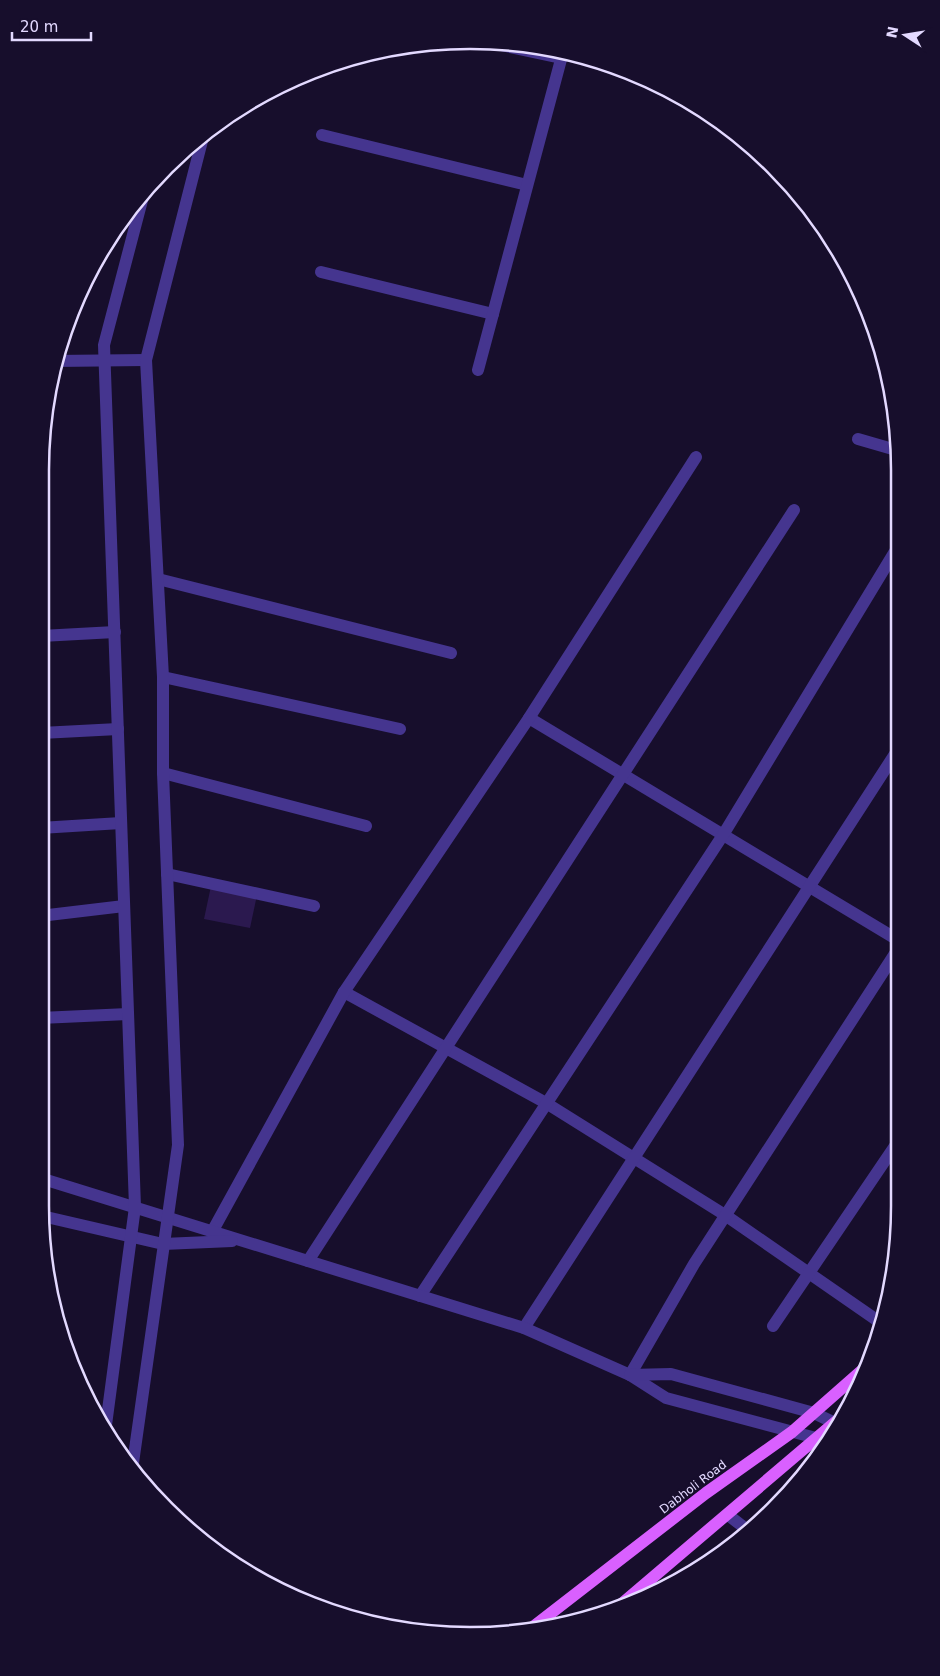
<svg xmlns="http://www.w3.org/2000/svg" width="940" height="1676" viewBox="0 0 940 1676" font-family="'DejaVu Sans',sans-serif">
<rect width="100%" height="100%" fill="#170e2c"/>
<!-- building -->
<polygon fill="#2b194f" points="211,886 257,895 250,928 204,919"/>
<g fill="none" stroke-linecap="round" stroke-linejoin="round">
<!-- minor -->
<g stroke="#45358f" stroke-width="12">
<polyline points="487,42 561,58"/>
<polyline points="322,135 527,185"/>
<polyline points="321,272 493,314"/>
<polyline points="54,361 146,360"/>
<polyline points="478,370 563,52"/>
<polyline points="858,439 896,450"/>
<polyline points="158,579 451,653"/>
<polyline points="41,636 115,632"/>
<polyline points="163,677 400,729"/>
<polyline points="529,718 898,940"/>
<polyline points="41,733 118,729"/>
<polyline points="163,773 366,826"/>
<polyline points="40,828 121,823"/>
<polyline points="167,874 314,906"/>
<polyline points="40,916 124,906"/>
<polyline points="344,992 546,1103 725,1215 881,1323"/>
<polyline points="40,1018 128,1014"/>
<polyline points="212,1232 344,992 529,718 696,457"/>
<polyline points="308,1261 794,510"/>
<polyline points="420,1296 723,835 897,548"/>
<polyline points="773,1326 899,1140"/>
<polyline points="524,1328 897,751"/>
<polyline points="630,1375 694,1264 898,949"/>
<polyline points="728,1515 750,1532"/>
<polyline points="646,1585 654,1591"/>
</g>
<!-- tertiary -->
<g stroke="#45358f" stroke-width="12">
<polyline points="40,1178 524,1328 630,1375 666,1398 816,1438 824,1444"/>
<polyline points="42,1216 163,1244 232,1241"/>
<polyline points="630,1375 671,1374 814,1413 839,1425"/>
<polyline points="106,1425 135,1207 104,345 145,189"/>
<polyline points="132,1470 178,1145 163,773 163,677 146,360 204,133"/>
</g>
<!-- primary -->
<g stroke="#d960ff" stroke-width="12">
<polyline points="618,1607 846,1413"/>
<polyline points="533,1627 706,1493 792,1432 867,1366"/>
</g>
</g>
<g text-anchor="middle" dominant-baseline="central" stroke-width="4" stroke-linejoin="round" paint-order="stroke">
<!-- street labels -->
<g font-size="12" fill="#e3d9ff" stroke="#170e2c">
<text transform="translate(693 1487) rotate(-37)">Dabholi Road</text>
</g>
</g>
<!-- crop -->
<path d="M0 0H940V1676H0ZM470 49H470A421 421 0 0 1 891 470V1206A421 421 0 0 1 470 1627H470A421 421 0 0 1 49 1206V470A421 421 0 0 1 470 49Z" fill="#170e2c" fill-rule="evenodd"/>
<path fill="none" stroke="#e3d9ff" stroke-width="2.5" d="M470 49H470A421 421 0 0 1 891 470V1206A421 421 0 0 1 470 1627H470A421 421 0 0 1 49 1206V470A421 421 0 0 1 470 49Z"/>
<!-- north arrow -->
<g transform="translate(905 35) rotate(282)" stroke="#170e2c" stroke-width="4" paint-order="stroke">
<path d="M0-4L9 19L0 12L-9 19Z" fill="#e3d9ff"/>
<text y="-8" font-size="14" font-weight="bold" text-anchor="middle" fill="#e3d9ff">N</text>
</g>
<!-- scale -->
<path d="M12 32v8h79v-8" fill="none" stroke="#e3d9ff" stroke-width="2.5"/>
<text x="20" y="32" font-size="15" fill="#e3d9ff" stroke="#170e2c" stroke-width="4" paint-order="stroke">20 m</text>
</svg>
